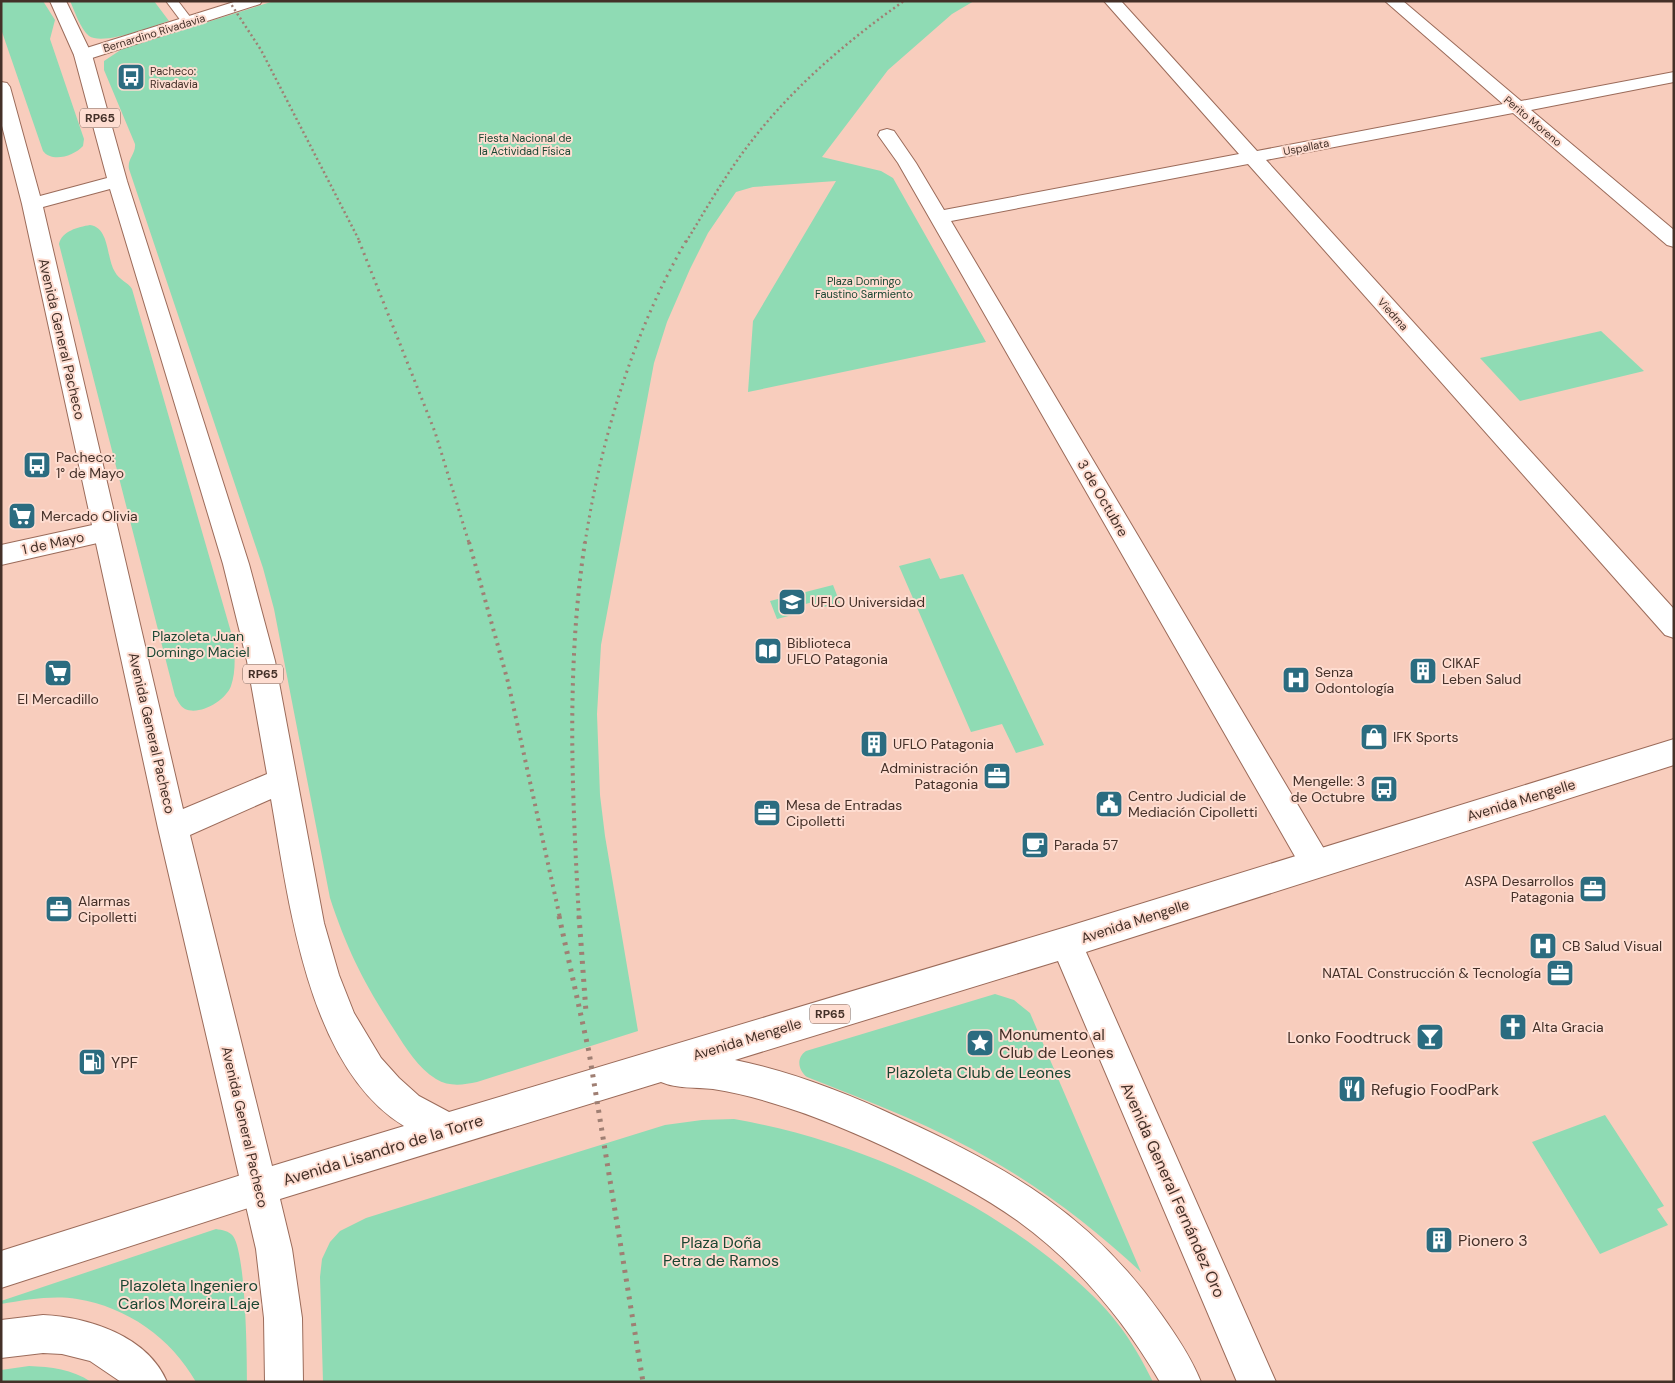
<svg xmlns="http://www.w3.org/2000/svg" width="1675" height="1383" viewBox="0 0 1675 1383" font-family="'DM Sans',sans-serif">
<rect width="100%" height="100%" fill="#f8cdbd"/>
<!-- green -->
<g fill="#8fdbb4">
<path d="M1,1H43L55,20L50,39L84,139L83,146C74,156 52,163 43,151L1,29Z"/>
<path d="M70,1H154L169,21C153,26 103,46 89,36C80,28 75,12 70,1Z"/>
<path d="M274,1H974L952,14L888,70L822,157L881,171L893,178L986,342L748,392L753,321L836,181L753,187L736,192L708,233L690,269L667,322L654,363L601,645L597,714L600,795L605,836L638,1031L477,1082C463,1085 449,1087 436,1079C418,1068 406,1048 395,1031C365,985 347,950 330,898L274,609L263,568L129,169C127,159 136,154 135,144L104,70V61L122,49Z"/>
<path d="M90,225C110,228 106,258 115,272C119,280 128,282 132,289L233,639C235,654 236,672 231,686C226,700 200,716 185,709C180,706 178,701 175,696L59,244C62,231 78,227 90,225Z"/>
<polygon points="1601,331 1644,371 1520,401 1480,358"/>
<polygon points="930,558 940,579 963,574 1044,745 1016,753 1002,724 971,732 899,566"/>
<polygon points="833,585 840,603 816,609 813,602 798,606 800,613 777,619 770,601"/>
<path d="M995,994L1014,1000L1030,1013L1141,1272C1096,1230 1048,1193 995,1162C936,1127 871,1102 807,1077C798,1070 796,1058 806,1051Z"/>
<polygon points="1605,1115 1664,1206 1657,1209 1668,1225 1600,1254 1532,1142"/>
<path d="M734,1119C850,1139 971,1192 1062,1268C1082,1285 1102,1303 1118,1324C1132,1342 1143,1362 1153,1382H323L320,1277L322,1259L330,1242L340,1231L366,1218L665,1125L702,1120Z"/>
<path d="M216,1229C222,1230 229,1231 233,1236C246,1254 247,1357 247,1382H196C171,1338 127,1307 77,1299C52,1295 26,1300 1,1304V1301Z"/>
<path d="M29,1366C51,1367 72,1369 91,1382H1V1370Z"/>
</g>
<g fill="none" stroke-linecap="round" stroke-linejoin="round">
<defs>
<polygon id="lane" points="166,1 178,1 194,22 192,25 184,25"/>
<g id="street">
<polygon points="1104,1 1121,1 1257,151 1503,104 1385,1 1403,1 1521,101 1674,72 1674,82 1531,110 1674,230 1674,247 1667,245 1513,113 1266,160 1674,609 1674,638 1665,635 1248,164 951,221 1327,854 1331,864 1327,874 1316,878 1305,874 898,163 878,135 880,131 887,129 894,131 916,163 944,210 1239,154"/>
<polygon points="106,522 115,525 118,532 115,539 1,565 1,545"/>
</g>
<g id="secondary">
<polygon points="237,1 262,1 260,4 89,59 83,60 77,59 74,55 77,51"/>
<polygon points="260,1169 273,1174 278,1187 273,1200 1,1288 1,1251"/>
<path d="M43,1315C88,1317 148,1336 167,1382H121L90,1361L62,1354L43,1353L1,1358V1320Z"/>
</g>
<path id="primary" d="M50,1H66L92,55L127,181L249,564L275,661L324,923L339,975L354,1013L381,1058L399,1078L419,1096L449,1112L1066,927L1674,739V765L1086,952L1276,1382H1237L1058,961L735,1060C793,1072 849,1094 902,1119C1009,1168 1091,1215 1161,1314C1176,1335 1191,1357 1201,1382H1160C1124,1320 1076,1263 1018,1221C982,1195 942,1175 902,1155C860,1135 817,1116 772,1103C753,1097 733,1092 713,1089C696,1087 677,1089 661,1082L280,1199L292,1249L302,1318L303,1382H265L264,1318L256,1249L158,828L22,204L1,122V82L7,83L10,87L40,196L107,178L74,55ZM110,189L223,564L247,661L267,774L183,809L43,207ZM271,799C289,901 307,1067 404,1126L272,1166L190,835Z"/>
</defs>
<!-- lane casing -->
<use href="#lane" stroke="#9b6b5a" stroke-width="2"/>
<!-- street casing -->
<use href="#street" stroke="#9b6b5a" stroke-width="2"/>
<!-- secondary casing -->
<use href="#secondary" stroke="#9b6b5a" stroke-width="2"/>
<!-- primary casing -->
<use href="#primary" stroke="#9b6b5a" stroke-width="2"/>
<!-- lane -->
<use href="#lane" fill="#fff" fill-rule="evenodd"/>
<!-- street -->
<use href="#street" fill="#fff" fill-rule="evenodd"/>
<!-- secondary -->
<use href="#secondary" fill="#fff" fill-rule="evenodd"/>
<!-- primary -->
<use href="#primary" fill="#fff" fill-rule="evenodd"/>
<!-- rail-far3 -->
<g stroke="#9f7f73" stroke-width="2.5" stroke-dasharray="2 3" stroke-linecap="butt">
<polyline points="229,1 261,50 360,242"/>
<path d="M686,242C706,209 726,174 750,143C793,87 847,41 904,1"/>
</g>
<!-- rail-far2 -->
<g stroke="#9f7f73" stroke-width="3" stroke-dasharray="2 4.5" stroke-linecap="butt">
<polyline points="359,241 435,432 469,543"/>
<path d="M585,543C601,439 633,332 686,241"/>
</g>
<!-- rail-far1 -->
<g stroke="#9f7f73" stroke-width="4" stroke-dasharray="2.5 5" stroke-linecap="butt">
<polyline points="469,542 508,682 560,918"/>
<path d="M579,918C572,793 566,666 585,542"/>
</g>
<!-- rail -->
<g stroke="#9f7f73" stroke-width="5" stroke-dasharray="3 6" stroke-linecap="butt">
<polyline points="559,916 589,1052 643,1382"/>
<polyline points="579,916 586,1012"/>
</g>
</g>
<!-- icons -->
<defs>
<symbol id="bus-square" viewBox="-11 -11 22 22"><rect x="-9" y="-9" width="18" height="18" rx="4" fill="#2b6c80" stroke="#feddd1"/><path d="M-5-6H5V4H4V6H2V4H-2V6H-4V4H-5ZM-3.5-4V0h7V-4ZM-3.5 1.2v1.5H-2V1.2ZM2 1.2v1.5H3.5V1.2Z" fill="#fff"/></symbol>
<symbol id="supermarket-square" viewBox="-11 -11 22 22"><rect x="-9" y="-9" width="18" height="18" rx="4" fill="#2b6c80" stroke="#feddd1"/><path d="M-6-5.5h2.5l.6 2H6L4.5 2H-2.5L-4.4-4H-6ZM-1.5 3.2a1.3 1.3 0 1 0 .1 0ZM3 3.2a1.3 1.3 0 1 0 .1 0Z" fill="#fff"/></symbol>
<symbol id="university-square" viewBox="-11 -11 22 22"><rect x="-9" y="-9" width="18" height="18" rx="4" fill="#2b6c80" stroke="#feddd1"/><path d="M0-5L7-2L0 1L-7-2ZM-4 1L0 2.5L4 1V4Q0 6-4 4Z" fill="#fff"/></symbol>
<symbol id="library-square" viewBox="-11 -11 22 22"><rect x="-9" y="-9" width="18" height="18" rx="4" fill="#2b6c80" stroke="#feddd1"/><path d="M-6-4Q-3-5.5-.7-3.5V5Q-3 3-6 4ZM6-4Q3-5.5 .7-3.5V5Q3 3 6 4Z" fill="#fff"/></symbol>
<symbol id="building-square" viewBox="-11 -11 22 22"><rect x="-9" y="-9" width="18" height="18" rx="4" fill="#2b6c80" stroke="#feddd1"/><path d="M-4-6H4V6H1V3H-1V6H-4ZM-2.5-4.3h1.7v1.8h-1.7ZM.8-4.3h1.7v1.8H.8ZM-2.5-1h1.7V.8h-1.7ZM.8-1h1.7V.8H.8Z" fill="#fff"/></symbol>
<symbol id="hospital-square" viewBox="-11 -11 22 22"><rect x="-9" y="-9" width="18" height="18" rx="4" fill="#2b6c80" stroke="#feddd1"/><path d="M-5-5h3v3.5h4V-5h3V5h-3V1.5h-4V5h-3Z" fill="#fff"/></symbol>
<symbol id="shop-square" viewBox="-11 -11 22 22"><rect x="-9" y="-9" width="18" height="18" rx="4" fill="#2b6c80" stroke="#feddd1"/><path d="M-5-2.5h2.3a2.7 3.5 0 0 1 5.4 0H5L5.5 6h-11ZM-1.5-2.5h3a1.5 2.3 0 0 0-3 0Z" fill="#fff"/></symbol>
<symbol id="office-square" viewBox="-11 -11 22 22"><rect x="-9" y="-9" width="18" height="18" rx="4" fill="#2b6c80" stroke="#feddd1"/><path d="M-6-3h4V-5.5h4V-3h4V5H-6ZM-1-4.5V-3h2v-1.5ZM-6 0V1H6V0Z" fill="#fff"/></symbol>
<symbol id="civic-square" viewBox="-11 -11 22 22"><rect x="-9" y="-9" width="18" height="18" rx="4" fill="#2b6c80" stroke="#feddd1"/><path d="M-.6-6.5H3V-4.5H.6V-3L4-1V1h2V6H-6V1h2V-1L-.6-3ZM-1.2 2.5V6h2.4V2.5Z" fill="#fff"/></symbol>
<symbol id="cafe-square" viewBox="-11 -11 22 22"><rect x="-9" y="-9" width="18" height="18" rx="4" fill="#2b6c80" stroke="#feddd1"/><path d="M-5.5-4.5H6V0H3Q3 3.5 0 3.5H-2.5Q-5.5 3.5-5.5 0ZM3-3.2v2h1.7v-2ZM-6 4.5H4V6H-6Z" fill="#fff"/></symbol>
<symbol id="church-square" viewBox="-11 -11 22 22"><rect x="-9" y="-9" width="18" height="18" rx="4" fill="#2b6c80" stroke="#feddd1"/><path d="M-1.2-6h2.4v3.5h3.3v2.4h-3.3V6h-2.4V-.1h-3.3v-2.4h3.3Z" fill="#fff"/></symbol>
<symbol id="bar-square" viewBox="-11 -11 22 22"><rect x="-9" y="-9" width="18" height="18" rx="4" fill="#2b6c80" stroke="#feddd1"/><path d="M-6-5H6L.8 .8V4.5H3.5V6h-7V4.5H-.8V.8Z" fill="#fff"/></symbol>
<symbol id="sight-square" viewBox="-11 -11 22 22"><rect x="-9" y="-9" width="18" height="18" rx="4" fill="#2b6c80" stroke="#feddd1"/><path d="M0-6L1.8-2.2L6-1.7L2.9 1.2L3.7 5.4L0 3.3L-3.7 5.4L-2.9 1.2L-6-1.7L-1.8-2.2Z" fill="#fff"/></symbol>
<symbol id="fuel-square" viewBox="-11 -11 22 22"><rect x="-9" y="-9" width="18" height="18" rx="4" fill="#2b6c80" stroke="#feddd1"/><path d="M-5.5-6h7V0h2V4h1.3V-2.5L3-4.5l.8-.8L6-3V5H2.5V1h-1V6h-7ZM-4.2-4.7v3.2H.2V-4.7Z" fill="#fff"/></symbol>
<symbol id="restaurant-square" viewBox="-11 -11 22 22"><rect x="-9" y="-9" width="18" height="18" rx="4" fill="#2b6c80" stroke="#feddd1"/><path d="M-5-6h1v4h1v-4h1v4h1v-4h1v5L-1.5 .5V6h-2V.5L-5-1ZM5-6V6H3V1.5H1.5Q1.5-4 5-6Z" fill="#fff"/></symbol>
</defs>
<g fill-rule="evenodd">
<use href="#bus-square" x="115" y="61" width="32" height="32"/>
<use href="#bus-square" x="21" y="449" width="32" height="32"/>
<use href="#supermarket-square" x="6" y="500" width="32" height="32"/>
<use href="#university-square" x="776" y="586" width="32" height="32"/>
<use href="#library-square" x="752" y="635" width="32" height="32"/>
<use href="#building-square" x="1407" y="655" width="32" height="32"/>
<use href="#supermarket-square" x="42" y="657" width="32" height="32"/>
<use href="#hospital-square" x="1280" y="664" width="32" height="32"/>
<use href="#shop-square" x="1358" y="721" width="32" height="32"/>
<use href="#building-square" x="858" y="728" width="32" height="32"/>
<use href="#office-square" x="981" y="760" width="32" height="32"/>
<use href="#bus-square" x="1368" y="773" width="32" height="32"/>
<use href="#civic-square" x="1093" y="788" width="32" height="32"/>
<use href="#office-square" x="751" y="797" width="32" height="32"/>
<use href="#cafe-square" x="1019" y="829" width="32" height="32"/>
<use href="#office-square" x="1577" y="873" width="32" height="32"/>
<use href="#office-square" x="43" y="893" width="32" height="32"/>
<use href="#hospital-square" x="1527" y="930" width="32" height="32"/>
<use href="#office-square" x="1544" y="957" width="32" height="32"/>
<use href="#church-square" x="1497" y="1011" width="32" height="32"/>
<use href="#bar-square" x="1414" y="1021" width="32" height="32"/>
<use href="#sight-square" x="964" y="1027" width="32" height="32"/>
<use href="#fuel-square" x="76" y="1046" width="32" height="32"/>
<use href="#restaurant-square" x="1336" y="1073" width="32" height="32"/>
<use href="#building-square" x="1423" y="1224" width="32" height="32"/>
</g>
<g text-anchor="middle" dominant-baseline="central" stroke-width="4" stroke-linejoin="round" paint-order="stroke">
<!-- far-street labels -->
<g font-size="11" fill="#443028" stroke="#feddd1">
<text transform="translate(154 33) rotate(-17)">Bernardino Rivadavia</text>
<text transform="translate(1533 121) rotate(40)">Perito Moreno</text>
<text transform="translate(1306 147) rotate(-11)">Uspallata</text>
<text transform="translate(1393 314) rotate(48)">Viedma</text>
</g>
<!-- far-poi labels -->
<g font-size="11" fill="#443028" stroke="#feddd1" text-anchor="start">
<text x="150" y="71">Pacheco:<tspan x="150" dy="13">Rivadavia</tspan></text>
</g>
<!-- far-park labels -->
<g font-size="11" fill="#1a4632" stroke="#feddd1">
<text x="525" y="138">Fiesta Nacional de<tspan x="525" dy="13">la Actividad Física</tspan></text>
<text x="864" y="281">Plaza Domingo<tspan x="864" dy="13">Faustino Sarmiento</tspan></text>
</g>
<!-- shield labels -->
<g fill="#feddd1" stroke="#7c645b" stroke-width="1">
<rect x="80" y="108.5" width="40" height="19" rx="4"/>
<rect x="243" y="664.5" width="40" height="19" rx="4"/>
<rect x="810" y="1004.5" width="40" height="19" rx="4"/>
</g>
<g font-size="12" font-weight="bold" fill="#443028">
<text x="100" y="118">RP65</text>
<text x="263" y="674">RP65</text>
<text x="830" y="1014">RP65</text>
</g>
<!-- street labels -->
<g font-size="14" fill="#443028" stroke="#feddd1">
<text transform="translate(62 339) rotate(77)">Avenida General Pacheco</text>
<text transform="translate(1103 498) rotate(60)">3 de Octubre</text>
<text transform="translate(53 543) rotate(-12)">1 de Mayo</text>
<text transform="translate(152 733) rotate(77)">Avenida General Pacheco</text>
<text transform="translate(1521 800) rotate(-17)">Avenida Mengelle</text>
<text transform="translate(1135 921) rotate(-18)">Avenida Mengelle</text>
<text transform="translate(747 1039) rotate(-17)">Avenida Mengelle</text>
<text transform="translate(245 1127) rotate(77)">Avenida General Pacheco</text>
</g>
<!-- poi labels -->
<g font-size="14" fill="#443028" stroke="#feddd1" text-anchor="start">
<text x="56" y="457">Pacheco:<tspan x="56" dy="16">1° de Mayo</tspan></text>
<text x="41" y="516">Mercado Olivia</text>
<text x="811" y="602">UFLO Universidad</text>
<text x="787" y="643">Biblioteca<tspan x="787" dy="16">UFLO Patagonia</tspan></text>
<text x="1442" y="663">CIKAF<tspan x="1442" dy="16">Leben Salud</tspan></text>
<text x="1315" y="672">Senza<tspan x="1315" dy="16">Odontología</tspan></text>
<text x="58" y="699" text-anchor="middle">El Mercadillo</text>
<text x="1393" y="737">IFK Sports</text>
<text x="893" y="744">UFLO Patagonia</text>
<text x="978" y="768" text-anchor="end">Administración<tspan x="978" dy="16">Patagonia</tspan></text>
<text x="1365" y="781" text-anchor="end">Mengelle: 3<tspan x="1365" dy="16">de Octubre</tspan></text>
<text x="1128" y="796">Centro Judicial de<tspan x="1128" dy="16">Mediación Cipolletti</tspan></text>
<text x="786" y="805">Mesa de Entradas<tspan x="786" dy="16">Cipolletti</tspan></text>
<text x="1054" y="845">Parada 57</text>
<text x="1574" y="881" text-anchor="end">ASPA Desarrollos<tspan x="1574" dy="16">Patagonia</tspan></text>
<text x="78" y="901">Alarmas<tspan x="78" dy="16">Cipolletti</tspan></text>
<text x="1562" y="946">CB Salud Visual</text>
<text x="1541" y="973" text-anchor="end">NATAL Construcción &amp; Tecnología</text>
<text x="1532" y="1027">Alta Gracia</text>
</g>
<!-- park labels -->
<g font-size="14" fill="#1a4632" stroke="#feddd1">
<text x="198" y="636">Plazoleta Juan<tspan x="198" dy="16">Domingo Maciel</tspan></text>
</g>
<!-- near-poi labels -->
<g font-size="16" fill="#443028" stroke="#feddd1" text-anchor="start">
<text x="999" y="1034">Monumento al<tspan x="999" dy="18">Club de Leones</tspan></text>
<text x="1411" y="1037" text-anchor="end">Lonko Foodtruck</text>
<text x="111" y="1062">YPF</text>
<text x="1371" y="1089">Refugio FoodPark</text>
<text x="1458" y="1240">Pionero 3</text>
</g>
<!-- near-park labels -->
<g font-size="16" fill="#1a4632" stroke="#feddd1">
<text x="979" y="1072">Plazoleta Club de Leones</text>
<text x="721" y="1242">Plaza Doña<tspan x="721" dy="18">Petra de Ramos</tspan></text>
<text x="189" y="1285">Plazoleta Ingeniero<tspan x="189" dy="18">Carlos Moreira Laje</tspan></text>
</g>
<!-- near-street labels -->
<g font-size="16" fill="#443028" stroke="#feddd1">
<text transform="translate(383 1150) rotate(-17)">Avenida Lisandro de la Torre</text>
<text transform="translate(1173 1190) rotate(66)">Avenida General Fernández Oro</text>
</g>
</g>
<!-- border -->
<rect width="1675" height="1383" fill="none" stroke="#443028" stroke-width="5"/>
</svg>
